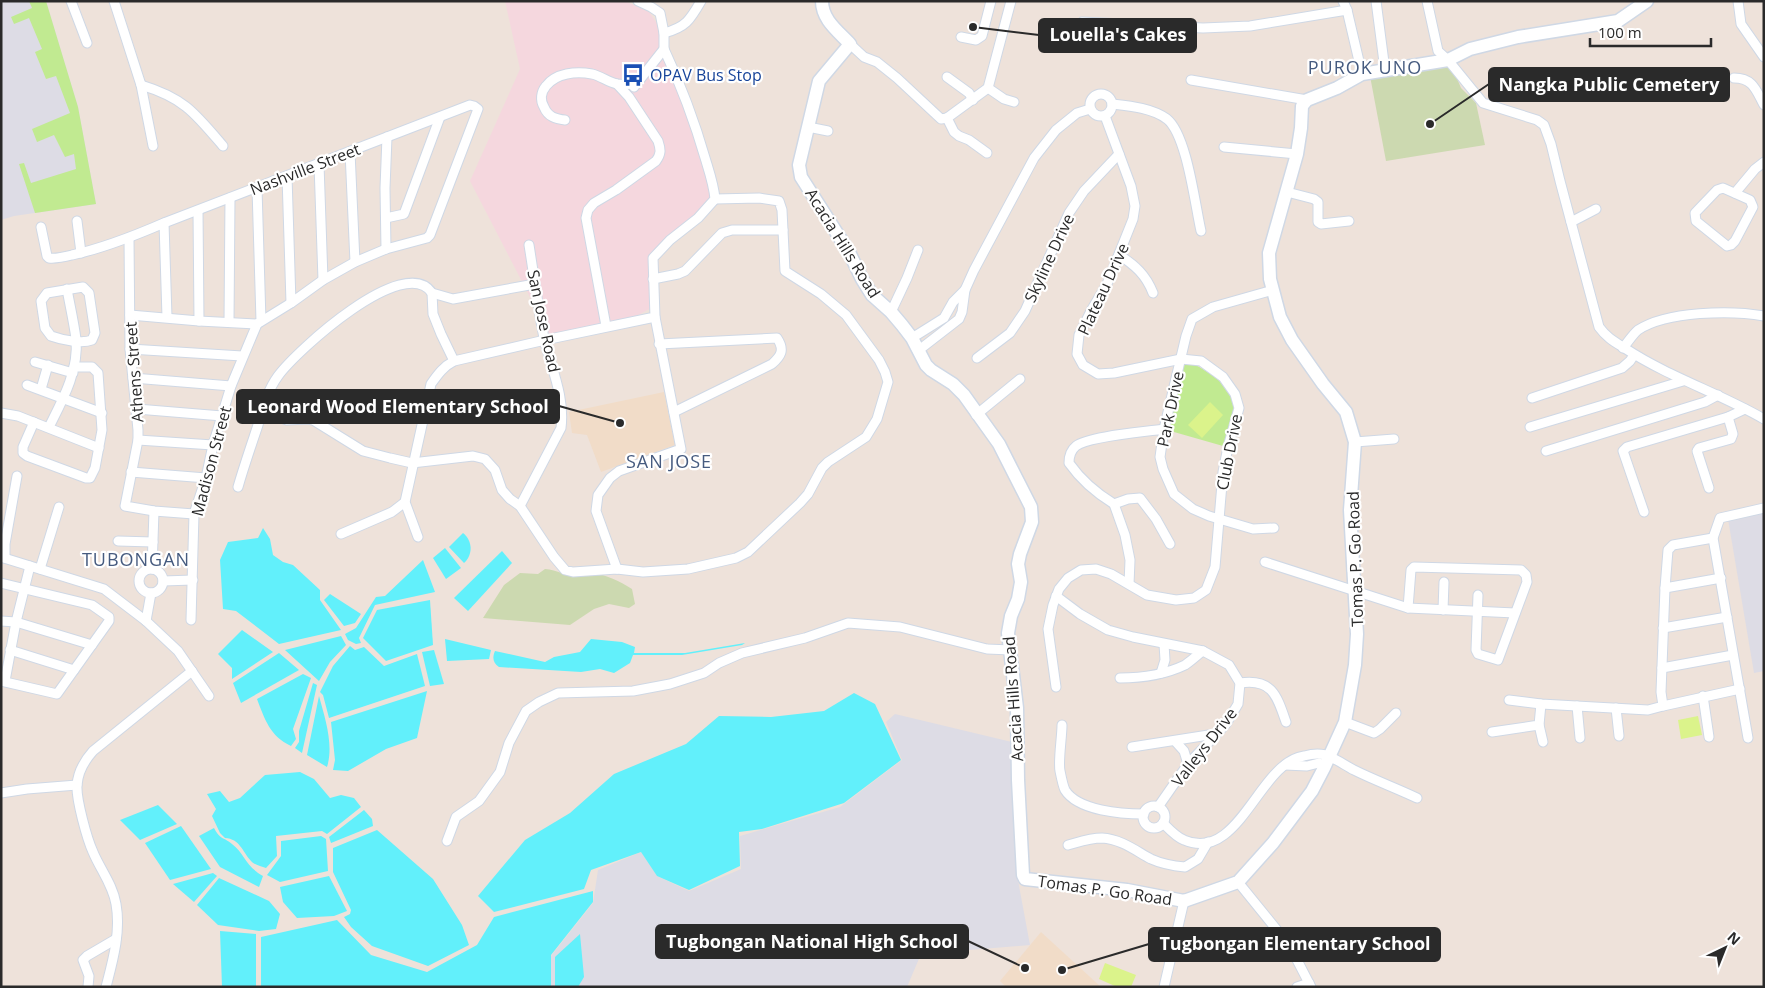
<svg xmlns="http://www.w3.org/2000/svg" width="1765" height="988" viewBox="0 0 1765 988" font-family="'Open Sans',sans-serif">
<rect width="100%" height="100%" fill="#eee2da"/>
<!-- industrial -->
<g fill="#dddce5">
<polygon points="1,1 46,1 78,107 96,204 14,216 1,220"/>
<polygon points="1764,511 1764,671 1754,673 1728,519"/>
<polygon points="895,714 1016,743 1017,875 1030,945 921,954 907,987 551,987 551,956 593,903 598,870 641,852 657,876 689,891 741,869 740,836 840,807 902,760 886,722"/>
</g>
<!-- education -->
<g fill="#f1dcc8">
<polygon points="664,392 675,445 601,472 587,435 572,433 569,412"/>
<polygon points="1041,932 1101,987 1006,987 1000,981"/>
</g>
<!-- medical -->
<polygon fill="#f5d7de" points="505,1 625,1 649,12 660,28 666,59 713,191 700,215 650,257 651,308 633,318 549,334 470,181 520,69"/>
<!-- green -->
<g fill="#c1ea91">
<polygon points="29,1 46,1 78,107 96,204 35,213 19,164 24,163 31,183 76,169 74,154 65,157 54,135 37,142 32,129 70,113 56,76 46,79 35,52 42,49 29,18 14,24 11,17 32,8"/>
<path d="M1192,363C1208,372 1234,386 1234,407C1234,416 1226,436 1223,446L1167,430L1184,364Z"/>
</g>
<!-- cemetery -->
<g fill="#ccd9b0">
<polygon points="1446,64 1453,69 1461,88 1476,103 1485,145 1386,161 1370,76"/>
<path d="M545,569C557,570 567,576 576,576C580,577 584,574 587,574C603,572 619,581 632,589L635,604L629,608L609,604L594,609L570,625L483,618L504,585L520,573L538,574Z"/>
</g>
<!-- pitch -->
<g fill="#dbf38b">
<polygon points="1210,402 1223,415 1202,438 1188,425"/>
<polygon points="1698,716 1702,735 1681,739 1678,720"/>
<polygon points="1105,963 1136,975 1131,987 1117,987 1099,979"/>
</g>
<!-- water -->
<g fill="#62f0fb">
<polygon points="263,528 270,539 273,555 283,562 293,565 320,590 320,600 341,630 279,644 236,611 223,609 220,560 228,542 258,538"/>
<path d="M463,533C473,541 473,555 464,563L449,547Z"/>
<polygon points="445,548 461,568 446,579 433,558"/>
<polygon points="502,551 512,563 468,611 454,598"/>
<polygon points="423,560 435,592 375,605 359,638 361,643 356,644 348,640 345,634 356,628 376,597 385,596"/>
<polygon points="330,594 361,614 355,623 344,626 324,600"/>
<polygon points="430,600 433,645 386,661 363,638 377,610"/>
<polygon points="242,630 273,652 232,679 232,668 218,654"/>
<polygon points="341,636 346,645 330,662 319,681 285,650"/>
<polygon points="445,639 491,650 489,659 447,661"/>
<path d="M591,639L622,642L635,647L634,653H685L745,643L742,645L682,655H633L630,663L614,673L600,669L581,672L499,667C493,663 492,658 495,651L545,662L554,657L580,652Z"/>
<polygon points="350,646 355,650 364,647 384,666 417,654 425,686 329,718 323,695 320,692 333,666"/>
<polygon points="434,650 444,684 430,686 422,652"/>
<polygon points="279,653 299,670 241,703 233,683"/>
<path d="M303,674L311,678L293,729L296,739L291,746C270,736 265,720 257,699Z"/>
<polygon points="313,683 317,685 302,753 295,748 299,742 299,731"/>
<polygon points="427,691 417,738 386,749 348,771 333,770 335,760 331,722"/>
<polygon points="854,693 875,704 901,760 844,803 762,829 739,832 740,866 689,890 657,876 641,852 591,870 584,889 494,912 478,896 525,840 570,813 614,774 686,744 719,716 771,717 824,711"/>
<path d="M319,696C325,718 334,745 327,767L307,755Z"/>
<path d="M300,772L314,779L330,798L341,795L354,798L361,807L327,834L322,831L276,836L277,856L266,868C261,866 254,865 251,861C242,851 240,839 225,838L220,833L212,816L216,809L207,794L220,791L229,802L240,798L265,775Z"/>
<polygon points="158,805 177,824 140,840 120,820"/>
<polygon points="364,810 372,819 373,826 331,843 329,837"/>
<polygon points="181,826 211,869 170,880 145,843"/>
<path d="M214,828C220,840 224,837 232,844C245,854 245,866 263,876L259,887L220,867L199,836Z"/>
<polygon points="377,830 433,879 462,925 469,945 428,966 372,946 351,927 344,917 350,914 351,910 333,872 333,848"/>
<polygon points="321,836 326,839 328,871 280,882 267,875 281,856 281,841"/>
<polygon points="213,873 217,876 194,902 173,884"/>
<polygon points="329,876 347,911 334,916 297,918 283,902 280,887"/>
<polygon points="219,878 269,901 280,914 276,929 259,931 218,925 197,905"/>
<polygon points="593,891 593,902 551,955 551,987 261,987 261,937 337,920 371,955 427,972 477,945 494,917"/>
<polygon points="220,931 256,934 256,987 222,987"/>
<polygon points="580,934 584,977 578,987 555,987 555,957"/>
</g>
<g fill="none" stroke-linecap="round" stroke-linejoin="round">
<defs>
<g id="street">
<polyline points="71,1 87,43"/>
<polyline points="114,1 141,85 153,146"/>
<polyline points="1343,1 1347,10 1362,74"/>
<polyline points="1376,1 1385,70"/>
<path d="M1427,1L1438,51L1448,60L1483,103L1537,120L1544,125L1551,144L1560,181L1599,327C1607,338 1615,342 1626,349C1669,377 1719,393 1764,419"/>
<polyline points="1738,1 1741,24 1764,57"/>
<polyline points="1082,22 1203,28 1250,26 1347,10"/>
<path d="M664,33C686,27 690,20 701,1"/>
<polyline points="961,37 976,40 982,36 991,1"/>
<polyline points="850,44 864,57 877,62 897,78 941,119 947,118"/>
<polyline points="947,77 969,93 973,100"/>
<path d="M1734,78C1753,78 1756,90 1764,105"/>
<polyline points="1191,80 1307,100"/>
<path d="M141,85C184,98 195,113 223,146"/>
<polyline points="634,87 664,49 664,33 660,13 651,7 638,1"/>
<polyline points="988,88 1004,99 1014,102"/>
<circle cx="1101" cy="105" r="11"/>
<path d="M1112,104C1130,106 1152,108 1167,119C1187,135 1195,205 1201,231"/>
<polyline points="947,118 988,88 1011,1"/>
<polyline points="947,118 954,132 959,136 969,140 987,153"/>
<path d="M565,120C556,119 548,117 544,107C540,100 541,92 546,86C556,73 576,71 592,74C601,76 608,82 617,84C623,85 630,84 636,84"/>
<polyline points="808,127 828,131"/>
<polyline points="1224,147 1297,154"/>
<polyline points="350,152 355,262"/>
<polyline points="319,164 323,280"/>
<polyline points="287,176 291,303"/>
<polyline points="257,188 261,321"/>
<polygon points="1723,188 1750,200 1753,207 1735,241 1731,245 1727,246 1696,221 1695,213 1717,190"/>
<polyline points="1287,192 1314,199 1318,202 1318,222 1321,224 1349,221"/>
<polyline points="1735,193 1755,169 1764,162"/>
<polyline points="198,211 199,321"/>
<polyline points="386,218 404,214 440,117"/>
<polyline points="77,221 81,253"/>
<polyline points="1571,222 1596,209"/>
<polyline points="164,223 167,317"/>
<path d="M41,227L47,256L49,258C56,259 64,257 72,255C104,248 134,236 164,223L470,105L474,106L478,109L430,235L427,238L386,249L355,262L323,280L291,303L257,324L231,386L213,445L206,478L194,514L191,620"/>
<polyline points="129,238 130,349 138,430 138,440 125,506 154,511 194,514"/>
<polyline points="386,249 385,188 387,137"/>
<path d="M1119,255C1135,265 1146,275 1153,293"/>
<polyline points="653,279 678,274 685,271 722,233 732,230 783,230"/>
<path d="M83,287L89,293L95,333L92,340C82,344 62,340 51,336L45,328L41,301L47,293Z"/>
<polyline points="1273,290 1213,307 1192,319 1186,336 1164,429 1160,457 1163,469 1174,494 1193,509 1209,516 1253,529 1274,528"/>
<polyline points="432,293 433,314 441,334 454,361"/>
<polyline points="891,312 907,278 918,250"/>
<polyline points="130,315 199,321 257,324"/>
<polyline points="229,322 230,198"/>
<path d="M606,326L586,218L588,210L594,203L616,190L656,161C661,154 661,150 658,141L629,97L617,84"/>
<polyline points="912,338 944,318 953,302 965,290"/>
<path d="M659,344L777,338C785,350 781,356 772,364L674,412"/>
<path d="M1623,348C1628,342 1633,334 1638,330C1667,311 1731,310 1764,316"/>
<polyline points="130,349 242,356"/>
<polyline points="919,350 959,319 962,312 965,290 974,270 1034,158 1056,130 1077,113 1090,109"/>
<polyline points="977,358 1010,333 1025,311 1069,213 1084,191 1119,154"/>
<polyline points="35,362 73,373"/>
<polyline points="133,378 231,386"/>
<polyline points="27,385 102,413"/>
<polyline points="41,389 48,365"/>
<polyline points="1532,398 1622,368 1630,361 1634,355"/>
<polyline points="137,409 222,416"/>
<polyline points="263,411 287,420 308,419 313,420 363,451 390,458 412,463 473,456 485,459 495,470 502,490 510,499 520,506 554,557 565,570 573,572 617,569 643,572 688,569 736,558 748,552 800,503 808,494 822,468 828,462 866,437 877,419 888,382 885,372 879,360 846,315 821,294 785,271 782,210 779,201 759,198 715,199"/>
<polyline points="1,413 18,416 99,448"/>
<polyline points="976,415 1020,379"/>
<polyline points="34,422 23,447 23,453 27,456 86,478 90,478 95,468 102,430 98,373 92,367 74,367"/>
<path d="M49,427C62,401 79,371 76,339C74,323 70,306 67,289"/>
<polyline points="1530,427 1683,381"/>
<path d="M1164,429C1145,432 1089,436 1076,446C1071,450 1069,456 1069,463C1081,480 1096,493 1114,504L1128,499L1140,498L1156,519L1170,544"/>
<polyline points="138,440 213,445"/>
<polyline points="1355,442 1394,439"/>
<polyline points="1546,451 1705,402 1718,395"/>
<polyline points="131,472 206,478"/>
<path d="M238,487C244,466 251,446 258,425C263,408 267,391 278,376C296,351 405,252 432,293L453,299L535,284"/>
<polyline points="1709,488 1697,451 1699,448 1731,439 1733,434 1728,417"/>
<polyline points="1114,504 1125,535 1130,560 1129,584"/>
<path d="M520,506L561,428C565,396 551,368 544,338C538,307 534,276 529,245"/>
<polyline points="1644,512 1623,451 1627,447 1728,417 1745,409"/>
<polyline points="341,534 392,512 405,502"/>
<path d="M418,537L405,502L431,384C438,374 444,366 454,361L545,340L655,317L653,258L670,240L698,218L715,199C714,186 710,174 706,161C695,123 681,85 664,49"/>
<polyline points="118,541 153,542"/>
<polyline points="1,557 104,589 146,621 178,651 209,696"/>
<polyline points="5,558 5,544 17,476"/>
<polyline points="1265,562 1408,608 1515,613"/>
<polyline points="40,569 59,507"/>
<polyline points="152,569 154,511"/>
<polyline points="617,569 596,511 598,495 610,478 619,471 681,449 655,317"/>
<circle cx="151" cy="581" r="12"/>
<polyline points="163,581 193,580"/>
<polyline points="1,583 92,605 109,617 109,621 57,694 1,681"/>
<polyline points="1665,588 1721,578"/>
<polyline points="1056,596 1080,614 1108,630 1133,637 1203,651 1229,665 1240,683 1238,704 1226,724 1188,764 1158,807"/>
<polyline points="1408,608 1411,570 1414,567 1521,570 1526,575 1527,582 1498,660 1478,654 1476,650 1478,595"/>
<polyline points="1443,610 1444,582"/>
<polyline points="1,621 16,622 92,645"/>
<polyline points="146,621 151,593"/>
<polyline points="1663,628 1727,617"/>
<polyline points="10,650 74,670"/>
<polyline points="1662,668 1733,655"/>
<polyline points="1161,673 1165,660 1164,644"/>
<path d="M1120,678C1143,678 1164,675 1185,665C1191,661 1197,655 1203,651"/>
<polyline points="5,681 16,622 30,566"/>
<path d="M1240,683C1272,678 1277,696 1286,722"/>
<polyline points="1056,687 1048,629 1053,605 1059,589 1068,578 1081,570 1096,569 1111,574 1147,595 1176,600 1194,598 1206,590 1215,567 1223,472 1228,447 1239,408 1235,394 1223,377 1201,361 1181,359 1114,373 1098,374 1083,365 1077,354 1079,335 1092,309 1107,284 1133,219 1135,206 1131,186 1105,116"/>
<polyline points="1703,696 1709,737"/>
<polyline points="1509,700 1541,704 1648,710 1663,706 1661,692 1665,588 1668,550 1673,545 1713,538"/>
<polyline points="1577,706 1580,738"/>
<polyline points="1663,706 1740,689"/>
<polyline points="1616,708 1619,736"/>
<polyline points="1345,722 1374,733 1380,729 1396,713"/>
<path d="M1062,725C1062,737 1058,761 1060,771C1061,776 1063,786 1065,790C1078,811 1122,814 1144,814"/>
<polyline points="1539,725 1543,742"/>
<polyline points="1492,732 1539,725 1541,704"/>
<polyline points="1748,738 1713,538 1720,518 1764,508"/>
<polyline points="1175,741 1184,751 1188,764"/>
<polyline points="1132,747 1215,734"/>
<polyline points="1285,765 1307,766 1319,763"/>
<polyline points="1,793 27,789 77,785"/>
<circle cx="1154" cy="817" r="11"/>
<path d="M1163,823C1169,829 1176,837 1184,840C1239,864 1259,762 1304,756C1312,754 1323,753 1330,757C1338,760 1346,766 1354,770C1374,780 1396,788 1417,798"/>
<polyline points="447,841 456,817 479,801 500,772 509,743 526,711 539,702 558,693 633,691 670,684 704,673 719,663 742,653 805,638 848,623 900,627 987,649 1011,650"/>
<path d="M1068,845C1079,842 1090,838 1102,838C1121,839 1136,851 1151,859C1162,864 1174,866 1185,867L1198,859L1208,842"/>
<polyline points="1238,882 1281,935 1296,958 1311,987"/>
<polyline points="88,987 89,976 83,960 87,956 116,939"/>
<path d="M106,987C113,960 121,932 116,904C113,885 100,869 93,852C87,839 76,799 77,785C78,772 85,760 93,751L192,671"/>
<polyline points="1164,987 1184,901"/>
<polyline points="1297,987 1309,983"/>
</g>
<path id="secondary" d="M822,1C822,20 838,31 850,44L819,81L799,165L801,177L849,252L862,279L872,295L891,312L902,325L912,338L926,365L931,370L953,384L964,395L999,444L1031,507L1032,522L1020,554L1018,564L1021,582L1018,599L1011,616L1008,633L1017,708L1018,780L1023,875L1025,879L1127,890L1184,901L1238,882L1273,843L1312,791L1324,768L1345,722L1355,665L1357,634L1350,510L1355,442L1346,412L1323,384L1292,340L1280,317L1270,279L1269,253L1297,154L1301,128L1302,106L1307,100L1337,88L1362,74L1448,60L1470,49L1518,37L1618,21L1647,1"/>
</defs>
<!-- street casing -->
<use href="#street" stroke="#cfd8e5" stroke-width="11"/>
<!-- secondary casing -->
<use href="#secondary" stroke="#cfd8e5" stroke-width="15"/>
<!-- street -->
<use href="#street" stroke="#fff" stroke-width="9"/>
<!-- secondary -->
<use href="#secondary" stroke="#fff" stroke-width="12"/>
</g>
<!-- icons -->
<defs>
<symbol id="bus-bare" viewBox="-9 -9 18 18"><path d="M-5-6H5V4H4V6H2V4H-2V6H-4V4H-5ZM-3.5-4V0h7V-4ZM-3.5 1.2v1.5H-2V1.2ZM2 1.2v1.5H3.5V1.2Z" fill="#1a4fb4" stroke="#fff" stroke-width="2.5" paint-order="stroke"/></symbol>
</defs>
<g fill-rule="evenodd">
<use href="#bus-bare" x="617" y="59" width="32" height="32"/>
</g>
<g text-anchor="middle" dominant-baseline="central" stroke-width="4.5" stroke-linejoin="round" paint-order="stroke">
<!-- transit labels -->
<g font-size="16" fill="#164399" stroke="#fff" text-anchor="start">
<text x="650" y="75">OPAV Bus Stop</text>
</g>
<!-- street labels -->
<g font-size="16" fill="#2a2a2a" stroke="#fff">
<text transform="translate(305 169) rotate(-21)">Nashville Street</text>
<text transform="translate(843 243) rotate(58)">Acacia Hills Road</text>
<text transform="translate(1049 258) rotate(-65)">Skyline Drive</text>
<text transform="translate(1103 289) rotate(-65)">Plateau Drive</text>
<text transform="translate(544 321) rotate(78)">San Jose Road</text>
<text transform="translate(134 372) rotate(-94)">Athens Street</text>
<text transform="translate(1170 409) rotate(-78)">Park Drive</text>
<text transform="translate(1229 452) rotate(-79)">Club Drive</text>
<text transform="translate(211 461) rotate(-75)">Madison Street</text>
<text transform="translate(1355 559) rotate(-92)">Tomas P. Go Road</text>
<text transform="translate(1013 699) rotate(-94)">Acacia Hills Road</text>
<text transform="translate(1204 747) rotate(-52)">Valleys Drive</text>
<text transform="translate(1105 890) rotate(8)">Tomas P. Go Road</text>
</g>
<!-- neighbourhood labels -->
<g font-size="18" letter-spacing="1" fill="#465b7f" stroke="#fff">
<text x="1365" y="67">PUROK UNO</text>
<text x="669" y="461">SAN JOSE</text>
<text x="136" y="559">TUBONGAN</text>
</g>
</g>
<!-- callouts -->
<path fill="none" stroke="#2a2a2a" stroke-width="2" d="M973 27L1039 35M1430 124L1489 84M620 423L559 406M1025 968L968 941M1062 970L1149 944"/>
<g fill="#2a2a2a" stroke="#fff" stroke-width="2">
<circle cx="973" cy="27" r="5"/>
<circle cx="1430" cy="124" r="5"/>
<circle cx="620" cy="423" r="5"/>
<circle cx="1025" cy="968" r="5"/>
<circle cx="1062" cy="970" r="5"/>
</g>
<g fill="#2a2a2a" stroke="#2a2a2a" stroke-width="2">
<rect x="1039" y="19" width="157" height="33" rx="5"/>
<rect x="1489" y="68" width="240" height="33" rx="5"/>
<rect x="237" y="390" width="322" height="33" rx="5"/>
<rect x="656" y="925" width="312" height="33" rx="5"/>
<rect x="1149" y="928" width="291" height="33" rx="5"/>
</g>
<g font-size="18" text-anchor="middle" font-weight="bold" fill="#fff">
<text x="1118" y="41">Louella's Cakes</text>
<text x="1609" y="91">Nangka Public Cemetery</text>
<text x="398" y="413">Leonard Wood Elementary School</text>
<text x="812" y="948">Tugbongan National High School</text>
<text x="1295" y="950">Tugbongan Elementary School</text>
</g>
<!-- border -->
<rect width="1765" height="988" fill="none" stroke="#2a2a2a" stroke-width="5"/>
<!-- north arrow -->
<g transform="translate(1725 948) rotate(43)" stroke="#ffffff" stroke-width="4" paint-order="stroke">
<path d="M0-4L9 19L0 12L-9 19Z" fill="#2a2a2a"/>
<text y="-8" font-size="14" font-weight="bold" text-anchor="middle" fill="#2a2a2a">N</text>
</g>
<!-- scale -->
<path d="M1590 38v8h121v-8" fill="none" stroke="#2a2a2a" stroke-width="2.5"/>
<text x="1598" y="38" font-size="15" fill="#2a2a2a" stroke="#ffffff" stroke-width="4" paint-order="stroke">100 m</text>
</svg>
